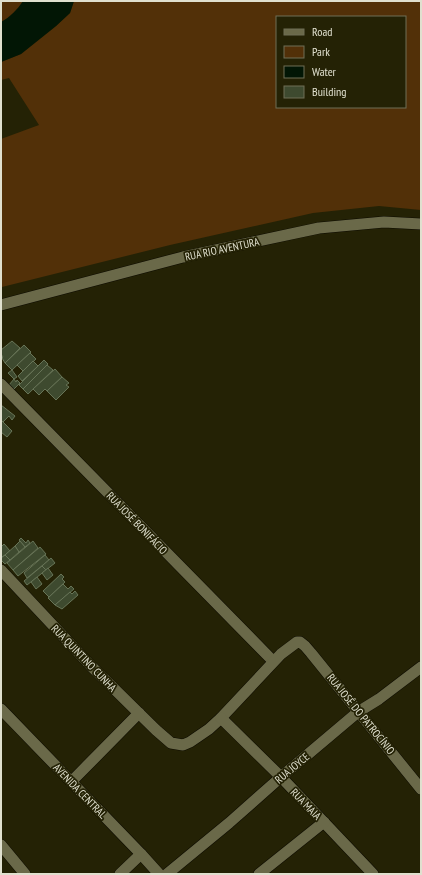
<svg xmlns="http://www.w3.org/2000/svg" width="422" height="875" viewBox="0 0 422 875" font-family="'PT Sans Narrow',sans-serif">
<rect width="100%" height="100%" fill="#242205"/>
<!-- green -->
<g fill="#523008" fill-rule="evenodd">
<polygon points="1,1 57,1 1,29"/>
<path d="M74,1H421V210L379,206L313,213L170,245L2,287L1,284V139L39,125L9,78L1,80V62L21,54L56,26L70,13ZM277,17H405V107H277Z"/>
</g>
<!-- water -->
<path fill="#021605" d="M23,1H74L70,13L56,26L21,54L1,62V22C10,17 17,10 23,1Z"/>
<!-- building -->
<g fill="#3e4a2f" stroke="#677457">
<polygon points="12,341 20,348 5,363 2,358 3,357 1,354 1,350"/>
<polygon points="24,345 31,352 12,370 5,363"/>
<polygon points="30,353 36,359 23,371 17,365"/>
<polygon points="44,360 48,364 23,389 19,385"/>
<polygon points="33,361 38,366 22,381 18,376"/>
<polygon points="47,365 53,370 28,394 23,389"/>
<polygon points="55,369 62,377 47,391 45,389 39,395 33,389"/>
<polygon points="12,370 17,377 14,379 8,373"/>
<polygon points="62,377 69,383 66,385 69,387 56,400 47,391"/>
<polygon points="14,379 16,382 17,380 20,383 14,389 9,385"/>
<polygon points="1,405 15,416 12,420 9,416 3,422 1,420"/>
<polygon points="1,420 12,431 7,437 1,432"/>
<polygon points="21,538 26,543 28,540 30,543 25,547 19,540"/>
<polygon points="20,541 25,547 19,552 15,546"/>
<polygon points="33,541 38,548 13,570 7,563"/>
<polygon points="4,544 10,551 1,558 1,547"/>
<polygon points="15,546 19,552 10,560 5,555"/>
<polygon points="40,547 46,554 18,576 13,570"/>
<polygon points="5,555 10,560 5,564 1,560 1,558"/>
<polygon points="45,555 49,560 27,578 24,573"/>
<polygon points="51,558 55,563 46,570 42,566"/>
<polygon points="42,566 46,570 27,585 24,581"/>
<polygon points="48,568 53,575 47,580 42,573"/>
<polygon points="61,574 64,577 62,579 65,582 49,597 43,591"/>
<polygon points="37,577 42,584 36,589 31,582"/>
<polygon points="63,584 68,589 71,586 74,589 55,605 48,598"/>
<polygon points="75,591 78,595 62,609 55,605 70,592 72,594"/>
</g>
<g fill="none" stroke-linecap="round" stroke-linejoin="round">
<defs>
<g id="minor">
<polyline points="1,305 183,257 319,228 384,222 421,224"/>
<polyline points="1,384 273,661"/>
<polyline points="1,570 92,667 156,730 171,743 183,745 190,742 209,729 221,718 281,654 297,642 300,642 305,646 311,653 421,789"/>
<polyline points="1,709 141,854 159,874"/>
<polyline points="221,718 281,777 373,874"/>
<polyline points="71,782 139,713"/>
<polyline points="1,845 25,874"/>
<polyline points="120,874 141,854"/>
<polyline points="167,874 229,823 281,777 358,712 379,699 421,667"/>
<polyline points="259,874 324,822"/>
</g>
</defs>
<!-- minor casing -->
<use href="#minor" stroke="#0d0b00" stroke-width="12"/>
<!-- minor -->
<use href="#minor" stroke="#6a6949" stroke-width="11"/>
</g>
<g text-anchor="middle" dominant-baseline="central" stroke-width="3.5" stroke-linejoin="round" paint-order="stroke">
<!-- street labels -->
<g font-size="11" fill="#e0e0cf" stroke="#242205">
<text transform="translate(222 249) rotate(-12)">RUA RIO AVENTURA</text>
<text transform="translate(137 523) rotate(46)">RUA JOSÉ BONIFÁCIO</text>
<text transform="translate(84 658) rotate(46)">RUA QUINTINO CUNHA</text>
<text transform="translate(361 714) rotate(51)">RUA JOSÉ DO PATROCÍNIO</text>
<text transform="translate(292 768) rotate(-40)">RUA JOYCE</text>
<text transform="translate(80 791) rotate(46)">AVENIDA CENTRAL</text>
<text transform="translate(306 804) rotate(46)">RUA MAIA</text>
</g>
</g>
<!-- border -->
<rect width="422" height="875" fill="none" stroke="#e0e0cf" stroke-width="4"/>
<!-- legend -->
<rect x="276" y="16" width="130" height="92" fill="#242205" stroke="#6f6e56"/>
<rect x="284" y="29" width="20" height="6" fill="#6a6949" stroke="#6f6e56"/>
<text x="312" y="36" font-size="12" fill="#e0e0cf">Road</text>
<rect x="284" y="46" width="20" height="12" fill="#523008" stroke="#6f6e56"/>
<text x="312" y="56" font-size="12" fill="#e0e0cf">Park</text>
<rect x="284" y="66" width="20" height="12" fill="#021605" stroke="#6f6e56"/>
<text x="312" y="76" font-size="12" fill="#e0e0cf">Water</text>
<rect x="284" y="86" width="20" height="12" fill="#3e4a2f" stroke="#6f6e56"/>
<text x="312" y="96" font-size="12" fill="#e0e0cf">Building</text>
</svg>
